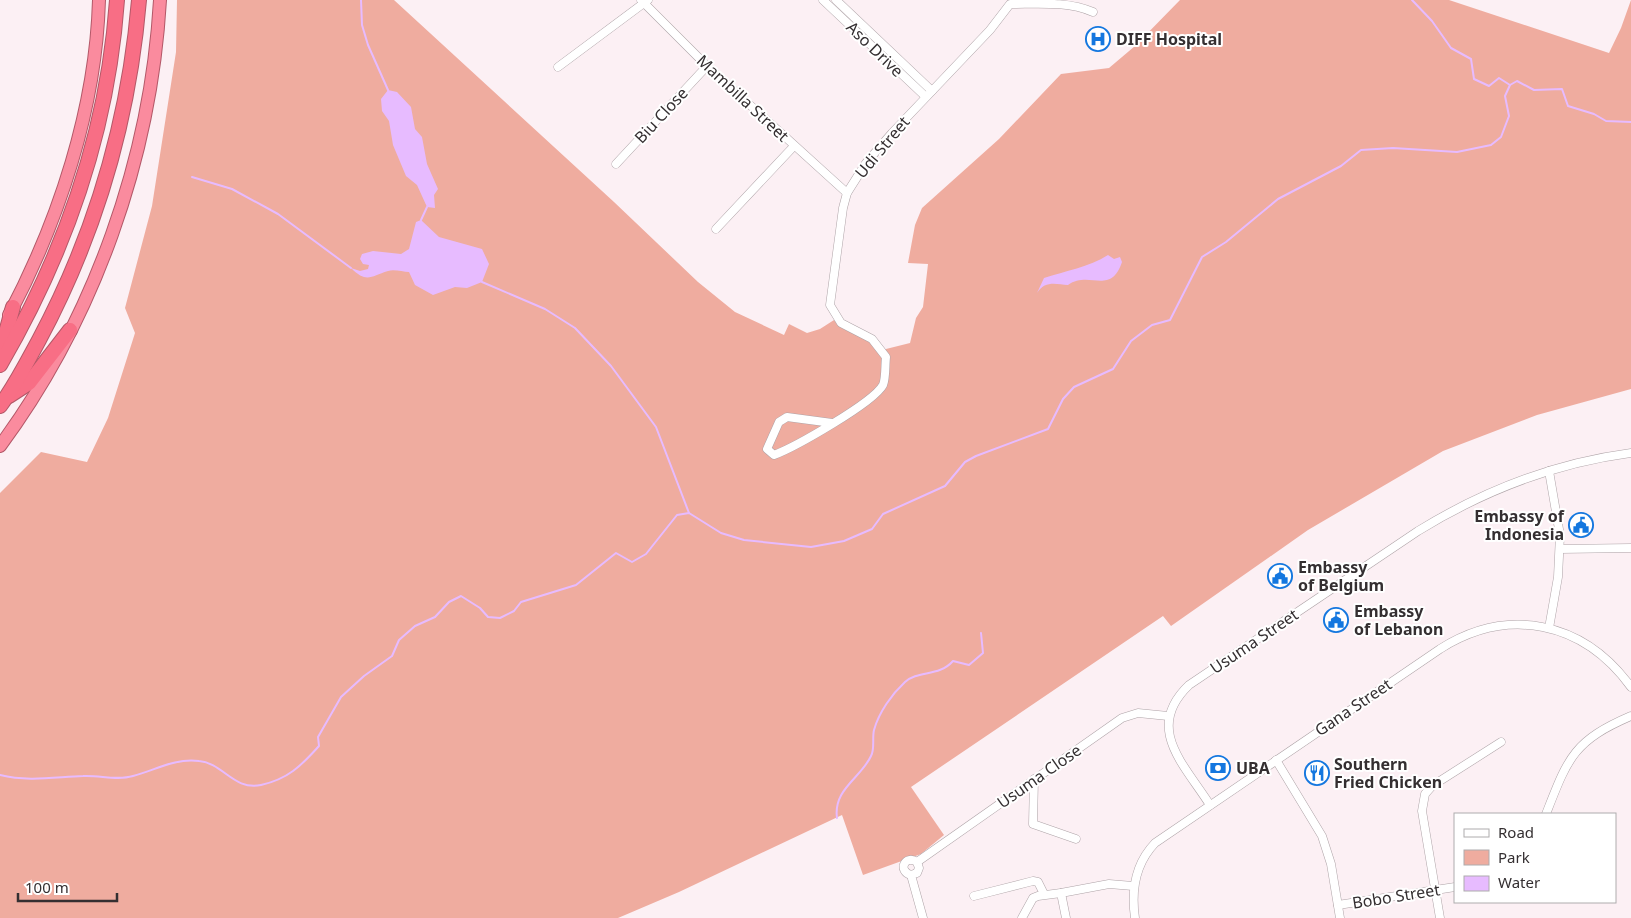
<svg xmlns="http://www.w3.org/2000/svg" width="1631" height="918" viewBox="0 0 1631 918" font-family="'Noto Sans',sans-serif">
<rect width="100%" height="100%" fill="#fcf0f4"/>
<!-- green -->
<path fill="#efac9f" d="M177,0H394L614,202L698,282L735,312L784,335L789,324L807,333L820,329L834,320C844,333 847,328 860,335C868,339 873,345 878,351L910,343L916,318L923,307L928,264L908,263L915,225L922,208L999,139L1061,74L1109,68L1135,46L1180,0H1449L1609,53L1621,28L1631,0V389L1537,415L1443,451L1308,530L1171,626L1163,616L911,787L944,835L921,854L863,875L842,815L679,892L618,918H0V493L41,452L87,462L108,418L135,333L125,308L152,206L176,52Z"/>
<!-- water -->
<g fill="#e7bbff">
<polygon points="388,90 397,92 411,107 415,129 422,137 427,164 438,189 434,195 435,208 427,207 417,185 406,176 393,145 389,121 382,111 381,99"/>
<path d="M421,220L439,237L482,249L489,264L482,282L467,288L455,287L433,295L415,285L409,272C403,272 394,269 388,271C371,276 367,284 351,268L360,271L368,269L369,265L363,264L360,259L362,254L373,251L401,254L409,249L416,222Z"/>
<path d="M1108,255L1114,259L1120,257L1122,262C1111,296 1089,270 1068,285C1056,284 1045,280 1037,293L1044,278C1065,271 1089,267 1108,255Z"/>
</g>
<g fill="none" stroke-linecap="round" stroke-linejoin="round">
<!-- stream -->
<g stroke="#e7bbff" stroke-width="2">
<polyline points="361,0 362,25 368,45 388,90"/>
<polyline points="1412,0 1432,21 1451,48 1471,59 1474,79 1489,86 1499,78 1510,85 1517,81 1534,90 1562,89 1568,106 1594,114 1606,121 1631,122"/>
<polyline points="192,177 232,189 278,214 351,268"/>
<polyline points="421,220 427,207"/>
<polyline points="482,282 545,309 575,328 611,366 656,427 689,513"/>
<path d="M0,775C28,782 55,777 83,776C100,775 117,781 133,776C156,770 174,758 199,761C223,763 234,791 261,785C288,779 301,766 319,746L318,737L341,697L364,676L392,656L399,640L415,626L435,617L449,602L461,596L480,608L488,617L500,618L514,611L521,602L576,585L616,553L632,562L646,554L677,515L689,513L721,533L744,540L811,547L844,541L872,529L883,514L945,486L965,462L976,456L1048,429L1063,399L1074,387L1113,369L1131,341L1152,325L1170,320L1202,257L1226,242L1278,199L1341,166L1361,150L1393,148L1457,152L1491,145L1501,137L1509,116L1505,96L1510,85"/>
<path d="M837,818C833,789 861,778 871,756C875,749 872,738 874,730C879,712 892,694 905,682C918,670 939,677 953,661L969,665L983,653L981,633"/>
</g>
<defs>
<g id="minor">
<polyline points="641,0 707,66 847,193"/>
<polyline points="823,0 926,97"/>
<polyline points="836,0 932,91"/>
<polyline points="558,67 648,0"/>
<polyline points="616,164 707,66"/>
<polyline points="716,229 794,146"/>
<path d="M832,423L787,417L779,422L767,449L774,455C795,447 873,403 883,385C886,378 885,365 886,357L872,339L841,323L830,305L843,208L847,193L866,163L892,133L990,30L1010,4C1038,4 1067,1 1093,12"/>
<polyline points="1560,549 1631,548"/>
<polyline points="1549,628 1558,577 1560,535 1549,471"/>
<polyline points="1276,760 1322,836 1331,864 1340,918"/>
<polyline points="1034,779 1033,824 1076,839"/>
<path d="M1210,805C1184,764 1144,728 1189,685L1418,531C1483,491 1555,463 1631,453"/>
<path d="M1546,814C1568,758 1573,741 1631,716"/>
<polyline points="917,862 1122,718 1138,713 1168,716"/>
<path d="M911,875L917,873L919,868L917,862C905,854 897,871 911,875L923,918"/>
<polyline points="1061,893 1066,918"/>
<polyline points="974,896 1033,881 1038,882 1044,894"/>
<polyline points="1338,905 1455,887"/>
<polyline points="1022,918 1033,898 1038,896 1061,893 1109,884 1133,886"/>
<path d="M1135,918C1131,890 1135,864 1155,843L1440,649C1508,606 1583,621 1631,687"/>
<polyline points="1440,918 1422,811 1425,794 1432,786 1501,742"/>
</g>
<g id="trunk">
<path d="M9,315C59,220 96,108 99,0"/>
<path d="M0,446C94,319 151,158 160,0"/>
</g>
<g id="motorway">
<polyline points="0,354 13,307"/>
<path d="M0,365C65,253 108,129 117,0"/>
<polyline points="9,396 29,383 70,330"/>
<path d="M0,406C15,386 27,362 39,340C95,235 129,119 139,0"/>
</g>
</defs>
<!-- minor casing -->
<use href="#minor" stroke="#aea3a7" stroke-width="9"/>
<!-- trunk casing -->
<use href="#trunk" stroke="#b35868" stroke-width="14"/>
<!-- motorway casing -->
<use href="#motorway" stroke="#b35868" stroke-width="16"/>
<!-- minor -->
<use href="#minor" stroke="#fff" stroke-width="8"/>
<!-- trunk -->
<use href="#trunk" stroke="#fa8b9e" stroke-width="12"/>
<!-- motorway -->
<use href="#motorway" stroke="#f86e85" stroke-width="14"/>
</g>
<!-- icons -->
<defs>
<symbol id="hospital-ring" viewBox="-11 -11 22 22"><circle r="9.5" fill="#fff" stroke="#1477df" stroke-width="1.5"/><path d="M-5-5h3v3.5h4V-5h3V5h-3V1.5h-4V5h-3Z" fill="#1477df"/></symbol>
<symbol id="civic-ring" viewBox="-11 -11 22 22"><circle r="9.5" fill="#fff" stroke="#1477df" stroke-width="1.5"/><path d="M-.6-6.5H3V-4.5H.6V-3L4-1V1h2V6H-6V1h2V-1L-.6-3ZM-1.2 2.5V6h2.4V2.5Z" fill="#1477df"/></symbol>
<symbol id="bank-ring" viewBox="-11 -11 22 22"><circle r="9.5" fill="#fff" stroke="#1477df" stroke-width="1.5"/><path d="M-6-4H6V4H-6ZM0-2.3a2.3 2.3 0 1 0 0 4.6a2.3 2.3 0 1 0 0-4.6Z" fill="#1477df"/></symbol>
<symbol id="restaurant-ring" viewBox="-11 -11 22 22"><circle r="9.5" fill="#fff" stroke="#1477df" stroke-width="1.5"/><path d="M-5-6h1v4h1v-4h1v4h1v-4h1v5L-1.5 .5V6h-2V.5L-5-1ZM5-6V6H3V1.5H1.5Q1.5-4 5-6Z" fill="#1477df"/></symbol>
</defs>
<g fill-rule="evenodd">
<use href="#hospital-ring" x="1084" y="25" width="28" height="28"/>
<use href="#civic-ring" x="1567" y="511" width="28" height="28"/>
<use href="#civic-ring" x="1266" y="562" width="28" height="28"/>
<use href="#civic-ring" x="1322" y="606" width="28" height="28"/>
<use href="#bank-ring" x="1204" y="754" width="28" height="28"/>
<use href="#restaurant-ring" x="1303" y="759" width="28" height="28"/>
</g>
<g text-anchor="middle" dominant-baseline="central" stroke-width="4" stroke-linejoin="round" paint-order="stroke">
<!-- poi labels -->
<g font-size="16" font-weight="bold" fill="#342f31" stroke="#fff" text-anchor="start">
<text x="1116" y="39">DIFF Hospital</text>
<text x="1564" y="516" text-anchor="end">Embassy of<tspan x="1564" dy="18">Indonesia</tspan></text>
<text x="1298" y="567">Embassy<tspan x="1298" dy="18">of Belgium</tspan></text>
<text x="1354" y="611">Embassy<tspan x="1354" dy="18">of Lebanon</tspan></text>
<text x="1334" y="764">Southern<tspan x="1334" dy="18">Fried Chicken</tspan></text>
<text x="1236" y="768">UBA</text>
</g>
<!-- street labels -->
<g font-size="16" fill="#342f31" stroke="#fff">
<text transform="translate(875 49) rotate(44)">Aso Drive</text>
<text transform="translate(743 98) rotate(43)">Mambilla Street</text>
<text transform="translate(661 115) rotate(-47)">Biu Close</text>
<text transform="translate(882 147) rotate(-50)">Udi Street</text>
<text transform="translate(1254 641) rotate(-34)">Usuma Street</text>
<text transform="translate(1353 707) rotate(-34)">Gana Street</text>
<text transform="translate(1039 776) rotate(-35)">Usuma Close</text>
<text transform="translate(1396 896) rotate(-9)">Bobo Street</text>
</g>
</g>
<!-- legend -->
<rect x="1454" y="813" width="162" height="90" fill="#ffffff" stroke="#aeacad"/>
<rect x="1464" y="829" width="25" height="8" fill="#ffffff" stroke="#aeacad"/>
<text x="1498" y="838" font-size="15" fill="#342f31">Road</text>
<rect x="1464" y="850" width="25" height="15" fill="#efac9f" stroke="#aeacad"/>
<text x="1498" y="863" font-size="15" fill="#342f31">Park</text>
<rect x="1464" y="876" width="25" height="15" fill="#e7bbff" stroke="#aeacad"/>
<text x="1498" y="888" font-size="15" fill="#342f31">Water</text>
<!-- scale -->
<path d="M18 893v8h99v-8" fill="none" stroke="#342f31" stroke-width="2.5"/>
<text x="25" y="893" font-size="15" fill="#342f31" stroke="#ffffff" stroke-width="4" paint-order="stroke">100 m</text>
</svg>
